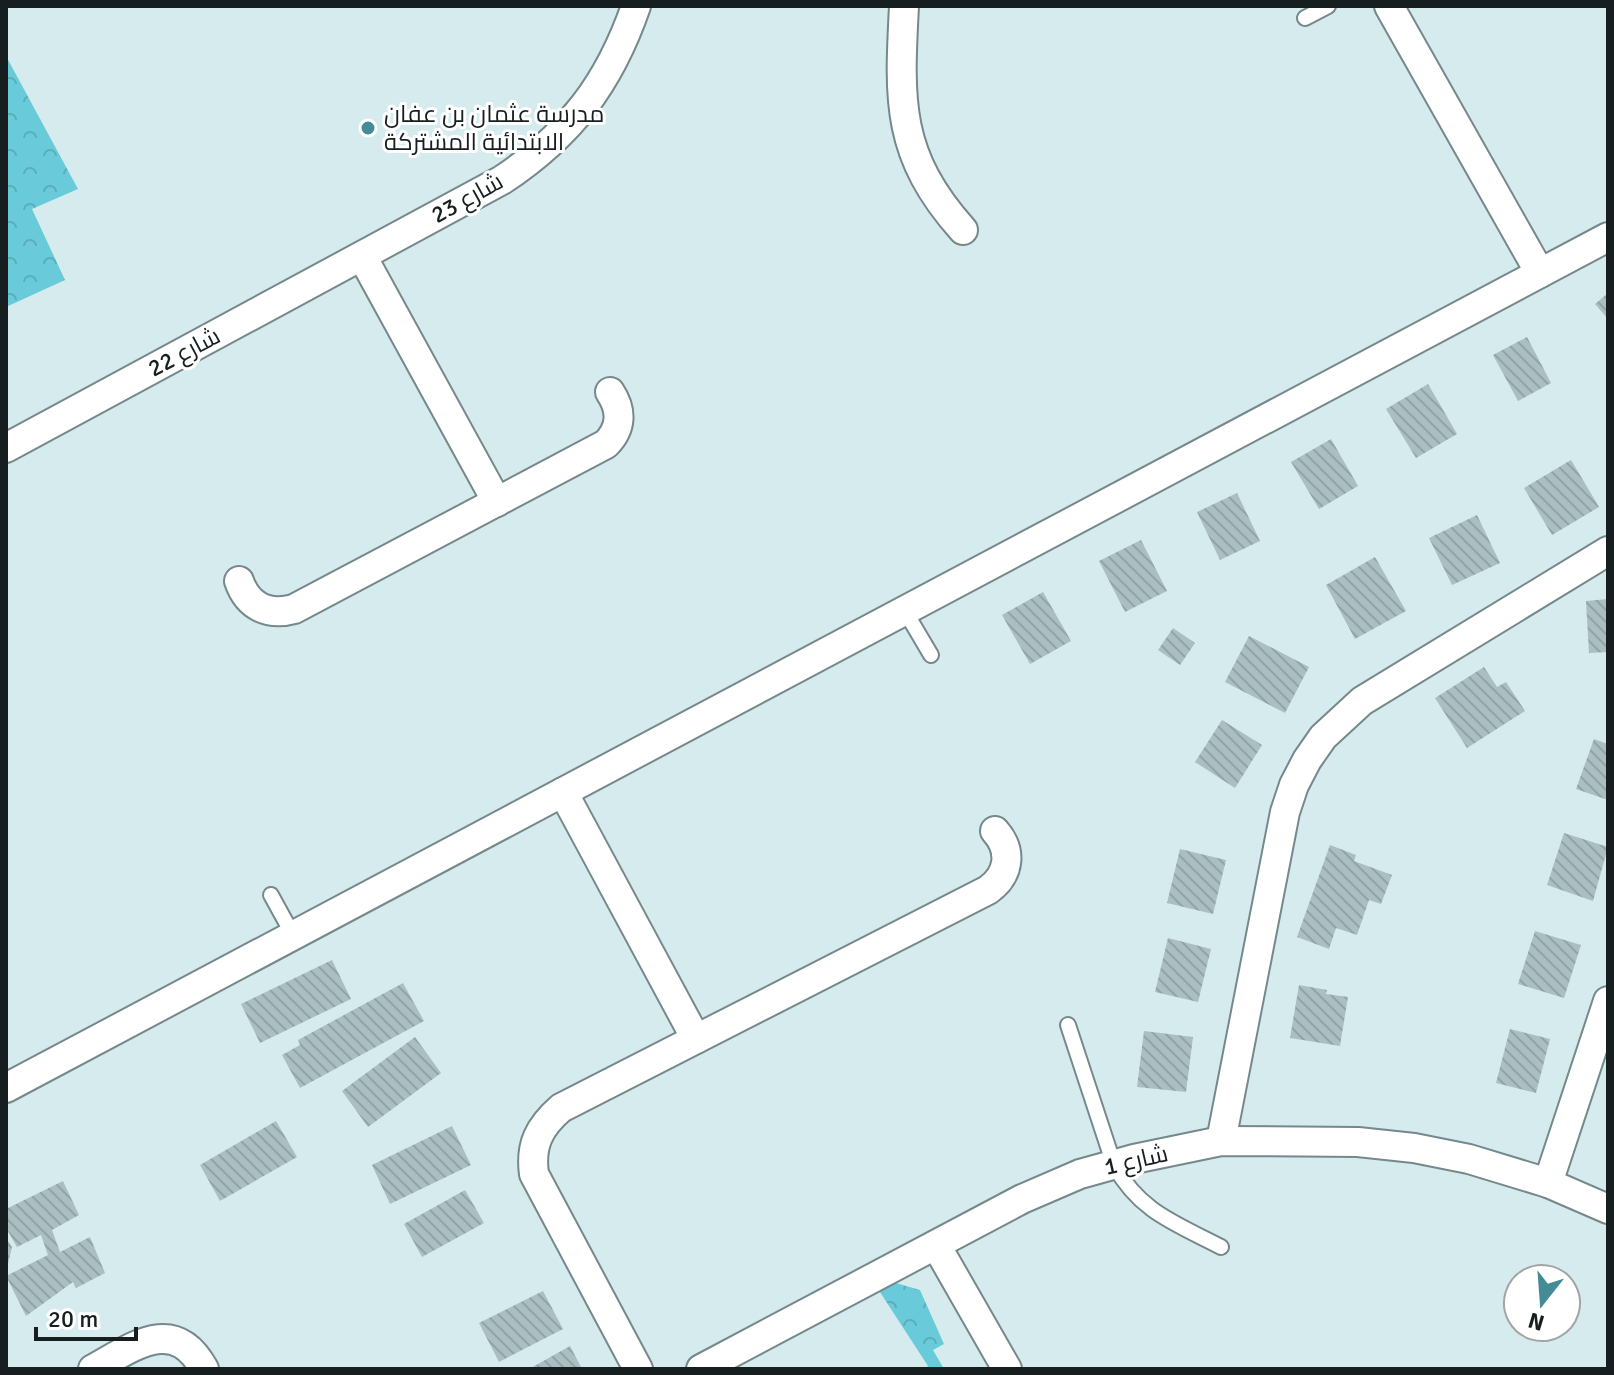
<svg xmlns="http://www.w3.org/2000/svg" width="1614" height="1375" viewBox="0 0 1614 1375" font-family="Signika,Cairo,sans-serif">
<defs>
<pattern id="park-crowns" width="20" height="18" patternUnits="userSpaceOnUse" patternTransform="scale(2)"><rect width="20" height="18" fill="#69cbd9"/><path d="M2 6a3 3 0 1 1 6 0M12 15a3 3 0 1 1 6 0" fill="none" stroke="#5aaeba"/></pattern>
<pattern id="building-back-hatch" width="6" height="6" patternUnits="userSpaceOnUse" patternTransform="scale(2)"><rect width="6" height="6" fill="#abbfc2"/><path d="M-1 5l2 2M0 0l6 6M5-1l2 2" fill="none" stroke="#92a4a6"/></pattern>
</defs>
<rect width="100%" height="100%" fill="#d6ebee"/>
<!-- park -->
<g fill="url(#park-crowns)">
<polygon points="6,56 78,189 32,209 65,280 6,307"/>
<polygon points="896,1283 920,1290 944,1344 933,1350 944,1369 924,1369 928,1366 878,1289"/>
</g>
<!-- building -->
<g fill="url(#building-back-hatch)">
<polygon points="1608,293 1608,319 1595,304"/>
<polygon points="1527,337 1551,383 1518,401 1493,355"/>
<polygon points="1428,384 1457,434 1416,458 1386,409"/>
<polygon points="1331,439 1358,486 1319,509 1291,462"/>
<polygon points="1571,460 1599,507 1552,535 1524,488"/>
<polygon points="1237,493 1260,541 1220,560 1197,512"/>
<polygon points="1477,515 1500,563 1452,585 1429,538"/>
<polygon points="1141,540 1167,591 1125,612 1099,561"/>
<polygon points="1375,557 1406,611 1355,639 1326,585"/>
<polygon points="1043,592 1071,641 1030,664 1002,615"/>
<polygon points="1608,599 1608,652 1589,653 1586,601"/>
<polygon points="1173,628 1195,643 1180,665 1158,650"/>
<polygon points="1249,636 1309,667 1285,713 1225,682"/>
<polygon points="1484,667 1497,687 1506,682 1525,711 1467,748 1435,698"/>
<polygon points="1222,720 1262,745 1235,788 1195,762"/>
<polygon points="1594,739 1608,744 1608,800 1576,789"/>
<polygon points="1564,833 1608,847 1593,901 1547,885"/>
<polygon points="1330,845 1356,855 1354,861 1392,875 1381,904 1369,900 1357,935 1336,928 1329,949 1297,937"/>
<polygon points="1180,849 1226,860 1213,914 1167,903"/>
<polygon points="1535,931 1581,945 1564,998 1518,984"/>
<polygon points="1168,938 1211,949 1198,1002 1155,992"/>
<polygon points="332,960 351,999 260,1043 241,1004"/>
<polygon points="403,983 424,1021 300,1088 282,1055 300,1045 298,1040"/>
<polygon points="1299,985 1327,990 1326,994 1348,997 1340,1046 1290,1038"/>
<polygon points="1510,1029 1550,1039 1536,1093 1496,1083"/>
<polygon points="1144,1031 1193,1037 1186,1092 1137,1087"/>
<polygon points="415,1037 441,1073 368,1127 342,1091"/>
<polygon points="276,1121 297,1157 220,1201 200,1165"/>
<polygon points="452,1126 471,1165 390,1204 372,1165"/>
<polygon points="63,1181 79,1215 52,1230 60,1252 90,1237 105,1273 76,1288 73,1282 26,1316 6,1276 48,1255 41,1235 17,1247 6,1228 6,1209"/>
<polygon points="465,1190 484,1223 422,1257 404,1224"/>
<polygon points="6,1238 12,1247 7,1268 6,1267"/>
<polygon points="543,1291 563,1329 499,1362 479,1323"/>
<polygon points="570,1346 582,1369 529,1369"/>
</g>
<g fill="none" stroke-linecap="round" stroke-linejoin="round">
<defs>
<g id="service">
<polyline points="1305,18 1328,6"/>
<polyline points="905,611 931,655"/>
<polyline points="271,895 293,935"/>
<path d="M1068,1025L1114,1165C1140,1212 1175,1223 1221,1247"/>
</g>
<g id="minor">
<path d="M904,6C899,101 896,155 963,230"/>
<polyline points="1389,6 1540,273"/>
<polyline points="362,256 497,502"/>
<path d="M6,448L502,180C570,135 609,84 636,6"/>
<path d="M239,581C248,607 269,616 294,609L606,444C622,428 622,410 610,392"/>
<polyline points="563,792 696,1039"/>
<polyline points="6,1088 1608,237"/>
<polyline points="1221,1141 1285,812 1294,785 1307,760 1323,737 1362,701 1608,551"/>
<polyline points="1548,1183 1608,1001"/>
<polyline points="936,1245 1007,1369"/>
<path d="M93,1369C133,1347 174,1314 204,1369"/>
<path d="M638,1369L534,1174C530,1145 539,1127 561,1108L988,890C1009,875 1013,851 995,831"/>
<polyline points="701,1369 1022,1199 1080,1174 1134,1159 1221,1141 1358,1142 1414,1148 1469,1159 1548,1183 1608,1209"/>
</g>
</defs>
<!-- service casing -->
<use href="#service" stroke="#75888b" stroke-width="18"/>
<!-- minor casing -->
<use href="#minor" stroke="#75888b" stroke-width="32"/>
<!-- service -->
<use href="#service" stroke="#fff" stroke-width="14"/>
<!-- minor -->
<use href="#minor" stroke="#fff" stroke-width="28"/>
</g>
<!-- markers -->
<circle fill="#458b95" stroke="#fff" stroke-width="3" cx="368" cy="128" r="8"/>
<g text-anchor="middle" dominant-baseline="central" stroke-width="6" stroke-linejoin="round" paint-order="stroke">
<!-- poi labels -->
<g font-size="24" fill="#161e1f" stroke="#fff" text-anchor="start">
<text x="384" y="114">مدرسة عثمان بن عفان<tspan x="384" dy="28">الابتدائية المشتركة</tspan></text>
</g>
<!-- street labels -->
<g font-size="24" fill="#161e1f" stroke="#fff">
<text transform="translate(467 198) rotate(-29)">شارع 23</text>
<text transform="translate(184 352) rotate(-28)">شارع 22</text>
<text transform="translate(1136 1160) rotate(-13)">شارع 1</text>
</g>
</g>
<!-- border -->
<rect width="1614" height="1375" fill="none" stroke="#161e1f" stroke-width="16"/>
<!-- north arrow -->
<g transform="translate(1542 1303) rotate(197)"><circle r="38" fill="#ffffff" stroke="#a2a5a5" stroke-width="2"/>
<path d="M0-6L14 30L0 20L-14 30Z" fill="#458b95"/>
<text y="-12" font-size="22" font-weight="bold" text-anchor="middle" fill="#161e1f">N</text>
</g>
<!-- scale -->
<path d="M36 1327v12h100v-12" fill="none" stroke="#161e1f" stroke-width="4"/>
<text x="48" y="1327" font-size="24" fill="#161e1f" stroke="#ffffff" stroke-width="6" paint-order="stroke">20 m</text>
</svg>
